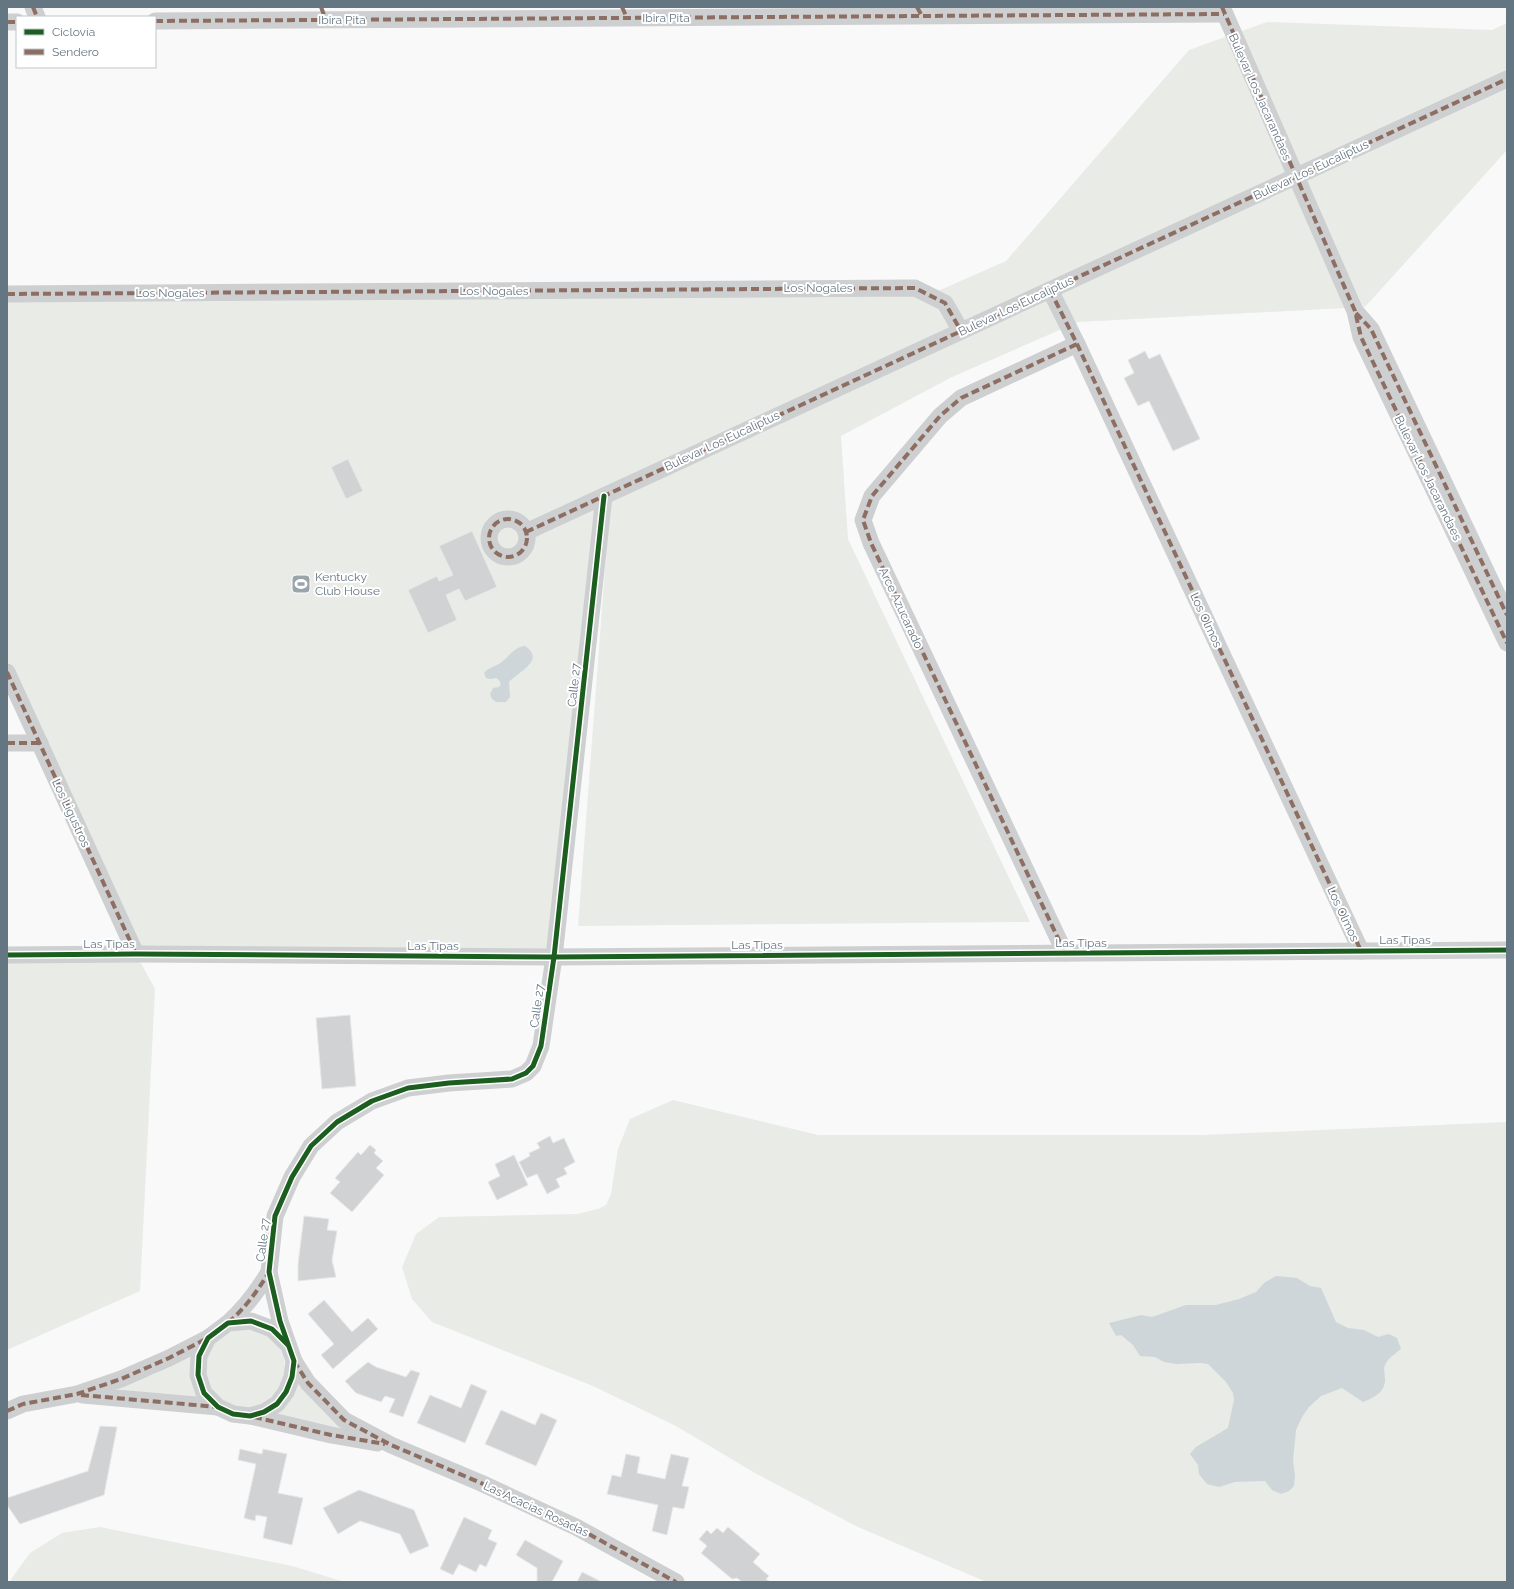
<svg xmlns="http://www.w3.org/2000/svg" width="1514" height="1589" viewBox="0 0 1514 1589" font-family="Raleway,sans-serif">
<rect width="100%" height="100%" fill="#f9f9f9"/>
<!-- green -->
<g fill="#e8ebe6">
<polygon points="1267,22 1492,30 1507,23 1507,150 1365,307 1078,322 952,377 841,436 848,539 1030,922 578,926 610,503 554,957 136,954 155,989 140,1291 7,1350 7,955 135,954 7,672 7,294 929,295 1006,261 1189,50"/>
<polygon points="673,1100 818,1135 1203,1135 1507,1122 1507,1582 987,1582 982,1580 858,1527 755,1473 676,1426 593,1386 432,1322 412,1299 402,1267 416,1234 439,1217 577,1214 598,1209 606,1205 611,1194 618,1149 630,1119"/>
<circle cx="245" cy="1368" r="40"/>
<polygon points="191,1355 202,1399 115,1389 154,1374"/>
<polygon points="300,1378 352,1432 275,1415"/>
<polygon points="100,1527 292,1566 345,1582 9,1582 30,1553 62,1533"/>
</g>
<!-- water -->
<g fill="#ced6d9">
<path d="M525,646C546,660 519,671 509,682L510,697L506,702H496L492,699L490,694L493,688L499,687L501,684L499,680L496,678L490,679L486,678L484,673C489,667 497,666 503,661C508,657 512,651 518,648C519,647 524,646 525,646Z"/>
<path d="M1276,1276L1297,1278L1310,1286L1321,1288L1336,1322L1348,1328L1364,1330L1378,1337L1389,1334L1397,1338L1401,1349C1395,1354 1388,1358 1385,1365C1383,1369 1385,1374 1385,1378C1386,1392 1374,1398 1363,1402L1342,1388L1321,1396L1309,1407L1302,1417L1296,1430L1293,1461L1295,1475L1294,1486L1289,1491L1281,1494L1272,1490L1265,1481L1235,1482L1219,1487L1207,1484L1199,1474L1198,1465L1190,1454L1196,1447L1228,1428L1234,1400L1233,1393L1226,1382L1208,1364L1200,1363L1176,1364L1164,1362L1155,1357L1140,1356L1133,1345L1121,1335L1116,1336L1109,1323L1141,1315L1152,1317L1186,1305H1216L1239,1299L1256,1292L1264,1283Z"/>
</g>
<!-- building -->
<g fill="#d0d2d3" stroke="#e8e8e8">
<polygon points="1145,351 1149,359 1160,354 1200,439 1173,451 1149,401 1138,406 1124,378 1134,373 1128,360"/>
<polygon points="348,459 363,491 346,499 331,467"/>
<polygon points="472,531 497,587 465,601 459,589 446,595 457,620 428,633 408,590 437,576 439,581 453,575 439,546"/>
<polygon points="350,1015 356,1086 322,1089 316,1018"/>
<polygon points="550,1136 553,1143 564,1138 575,1162 564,1168 567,1174 556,1179 560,1187 547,1194 537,1174 527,1178 519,1162 530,1156 529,1153 540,1148 537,1143"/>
<polygon points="370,1145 376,1150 374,1153 383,1161 376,1168 384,1175 352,1212 330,1193 340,1182 335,1178 358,1152 361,1155"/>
<polygon points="514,1155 528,1185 497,1200 488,1182 500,1176 495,1164"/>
<polygon points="304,1216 329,1219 327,1230 337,1231 332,1260 336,1277 298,1281 298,1264"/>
<polygon points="324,1300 352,1332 368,1318 378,1329 333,1369 321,1355 334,1344 308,1314"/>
<polygon points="368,1362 376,1367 406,1377 411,1370 420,1373 403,1417 389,1412 395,1399 385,1396 381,1402 356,1393 345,1381"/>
<polygon points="471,1384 487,1391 465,1443 417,1423 430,1395 461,1408"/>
<polygon points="501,1410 535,1425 541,1413 557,1420 536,1466 485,1444"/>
<polygon points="100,1426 117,1427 104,1495 20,1524 7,1505 7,1498 88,1471"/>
<polygon points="240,1449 262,1454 263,1449 287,1454 278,1493 303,1498 292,1545 263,1538 267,1517 256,1515 255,1521 244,1518 256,1464 238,1460"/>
<polygon points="626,1454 640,1457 637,1473 665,1479 671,1454 689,1458 682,1486 689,1487 684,1509 673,1507 667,1535 652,1531 658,1505 607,1494 612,1475 621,1477"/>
<polygon points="359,1490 414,1510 429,1546 410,1554 400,1534 360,1521 338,1534 323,1508"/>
<polygon points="464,1517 492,1530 488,1539 497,1543 486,1567 480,1564 476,1572 459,1564 453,1575 440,1569"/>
<polygon points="728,1527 760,1554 753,1562 769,1576 766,1579 770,1582 742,1582 737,1578 732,1579 701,1553 707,1546 699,1539 707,1530 711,1534 717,1528 723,1533"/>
<polygon points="525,1540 563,1561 552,1582 537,1582 537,1568 516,1555"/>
<polygon points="582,1572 602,1582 577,1582"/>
</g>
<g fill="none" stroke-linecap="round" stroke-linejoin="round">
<!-- street -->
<g stroke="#cecfd0" stroke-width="17">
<polyline points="33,7 37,17"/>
<polyline points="1222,7 1355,311 1361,337 1507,643"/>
<polyline points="155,21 1224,14"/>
<polyline points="7,22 17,22"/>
<polyline points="1050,290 1077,344 1361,951"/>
<polyline points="7,294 915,288 945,303 961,331"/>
<polyline points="1357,313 1371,329 1507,615"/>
<circle cx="508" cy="538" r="19"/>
<polyline points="526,532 1507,79"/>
<polyline points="7,672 136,954"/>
<polyline points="7,743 40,743"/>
<polyline points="1065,953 871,543 863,520 872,496 940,416 961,398 1077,344"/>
<polyline points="7,955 136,954 554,957 1507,950"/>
<path d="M228,1323C245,1308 257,1292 269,1272"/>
<polyline points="288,1345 272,1329 251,1321 228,1323 208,1338 199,1356 198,1375 204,1393 218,1407 233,1414 250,1416 264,1412 277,1404 286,1392 292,1377 294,1361 280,1321 269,1272 275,1216 292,1177 311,1146 337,1122 372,1101 408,1088 449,1083 512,1079 526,1073 533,1066 541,1046 554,957 604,496"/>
<polyline points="294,1361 308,1383 344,1420 391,1445 481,1483 576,1527 676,1582"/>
<polyline points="83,1395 218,1407"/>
<polyline points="7,1411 23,1404 77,1394 121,1379 169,1358 208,1338"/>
<polyline points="251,1416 331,1435 377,1443"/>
</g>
<!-- quiet -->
<g stroke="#8d6e63" stroke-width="4" stroke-dasharray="8 4" stroke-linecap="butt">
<polyline points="33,7 37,17"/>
<polyline points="321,7 326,20"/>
<polyline points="622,7 627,18"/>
<polyline points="917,7 922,16"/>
<polyline points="1222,7 1355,311 1361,337 1507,643"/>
<polyline points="155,21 1224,14"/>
<polyline points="7,22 17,22"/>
<polyline points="1050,290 1077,344 1361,951"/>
<polyline points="7,294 915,288 945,303 961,331"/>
<polyline points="1356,313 1371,329 1507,615"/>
<circle cx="508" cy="538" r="19"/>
<polyline points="526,532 1507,79"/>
<polyline points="7,672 136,954"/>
<polyline points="7,743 40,743"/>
<polyline points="1065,953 871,543 863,520 872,496 940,416 961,398 1077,344"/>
<path d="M228,1323C245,1308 257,1292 269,1272"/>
<polyline points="294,1361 308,1383 344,1420 391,1445 481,1483 576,1527 676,1582"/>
<polyline points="81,1395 218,1407"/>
<polyline points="7,1411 23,1404 77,1394 121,1379 169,1358 206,1339"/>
<polyline points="254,1417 331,1435 385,1444"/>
</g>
<defs>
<g id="cycleway">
<polyline points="7,955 136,954 554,957 1507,950"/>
<polyline points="288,1345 272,1329 251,1321 228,1323 208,1338 199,1356 198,1375 204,1393 218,1407 233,1414 250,1416 264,1412 277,1404 286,1392 292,1377 294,1361 280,1321 269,1272 275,1216 292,1177 311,1146 337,1122 372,1101 408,1088 449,1083 512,1079 526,1073 533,1066 541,1046 554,957 604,496"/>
</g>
</defs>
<!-- cycleway casing -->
<use href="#cycleway" stroke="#fff" stroke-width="8"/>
<!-- cycleway -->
<use href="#cycleway" stroke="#1b5e20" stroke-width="5"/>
</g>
<!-- icons -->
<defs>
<symbol id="stadium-square" viewBox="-11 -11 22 22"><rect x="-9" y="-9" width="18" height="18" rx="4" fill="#99a4ac" stroke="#fff"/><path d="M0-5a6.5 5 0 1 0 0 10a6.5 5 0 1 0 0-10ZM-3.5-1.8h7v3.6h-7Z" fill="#fff"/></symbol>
</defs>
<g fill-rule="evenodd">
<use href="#stadium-square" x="290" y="573" width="22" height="22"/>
</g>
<g text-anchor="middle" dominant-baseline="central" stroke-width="4" stroke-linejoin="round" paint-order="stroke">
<!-- street labels -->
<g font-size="12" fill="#657683" stroke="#fff">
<text x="666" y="18">Ibira Pita</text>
<text x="342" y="20">Ibira Pita</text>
<text transform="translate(1260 97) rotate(66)">Bulevar Los Jacarandaes</text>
<text transform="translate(1311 170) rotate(-25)">Bulevar Los Eucaliptus</text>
<text x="818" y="288">Los Nogales</text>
<text x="494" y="291">Los Nogales</text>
<text x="170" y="293">Los Nogales</text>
<text transform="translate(1016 306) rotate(-25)">Bulevar Los Eucaliptus</text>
<text transform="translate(722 441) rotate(-25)">Bulevar Los Eucaliptus</text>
<text transform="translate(1428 478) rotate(64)">Bulevar Los Jacarandaes</text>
<text transform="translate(901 608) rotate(65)">Arce Azucarado</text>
<text transform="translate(1206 620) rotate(65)">Los Olmos</text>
<text transform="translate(574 685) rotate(-84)">Calle 27</text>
<text transform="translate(71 813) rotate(65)">Los Ligustros</text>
<text transform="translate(1343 914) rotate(65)">Los Olmos</text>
<text x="1405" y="940">Las Tipas</text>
<text x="1081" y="943">Las Tipas</text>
<text x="109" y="944">Las Tipas</text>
<text x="757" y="945">Las Tipas</text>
<text x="433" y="946">Las Tipas</text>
<text transform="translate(537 1006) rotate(-82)">Calle 27</text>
<text transform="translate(263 1240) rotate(-83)">Calle 27</text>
<text transform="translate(536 1509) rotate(25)">Las Acacias Rosadas</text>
</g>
<!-- poi labels -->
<g font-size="12" fill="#657683" stroke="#fff" text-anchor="start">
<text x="315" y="577">Kentucky<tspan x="315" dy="14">Club House</tspan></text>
</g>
</g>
<!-- border -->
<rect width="1514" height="1589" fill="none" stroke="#657683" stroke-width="16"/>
<!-- legend -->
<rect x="16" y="16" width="140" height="52" fill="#ffffff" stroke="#c1c8cd"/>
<rect x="24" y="29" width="20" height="6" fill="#1b5e20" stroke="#c1c8cd"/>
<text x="52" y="36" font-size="12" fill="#657683">Ciclovía</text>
<rect x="24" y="49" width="20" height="6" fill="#8d6e63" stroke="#c1c8cd"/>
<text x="52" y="56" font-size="12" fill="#657683">Sendero</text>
</svg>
